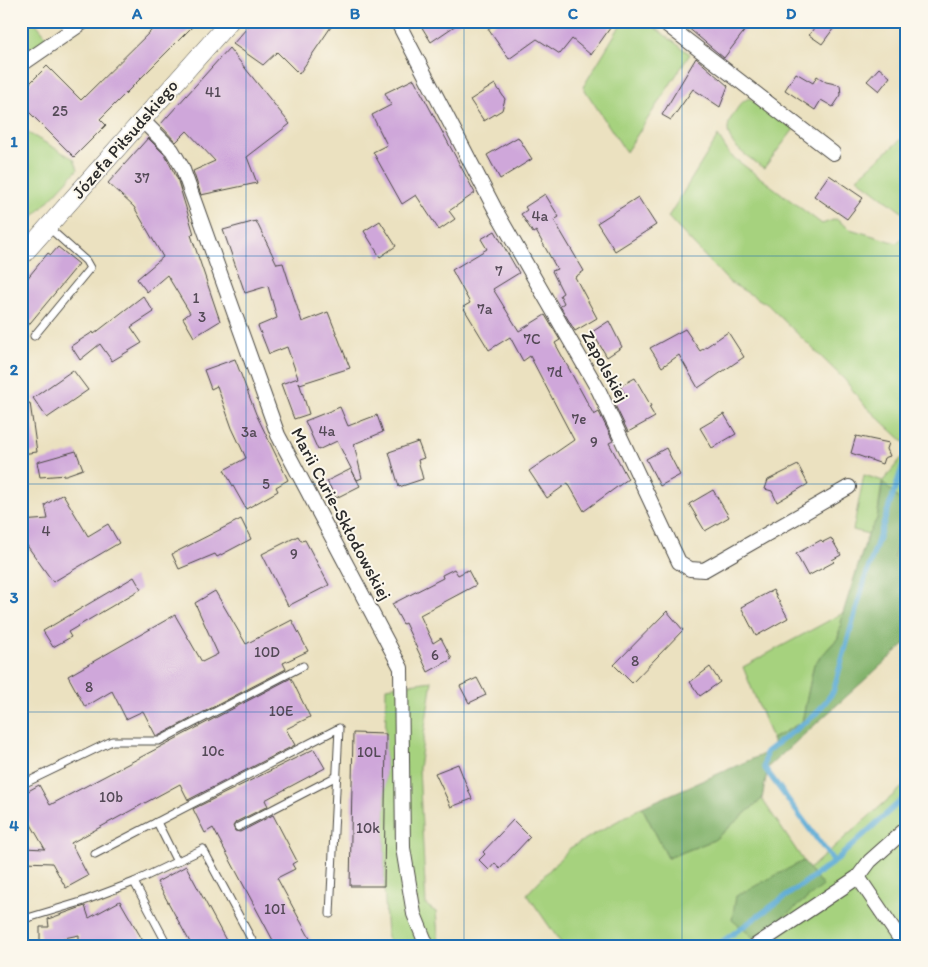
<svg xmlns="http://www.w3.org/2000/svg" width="928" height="967" viewBox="0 0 928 967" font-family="Itim,sans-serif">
<rect width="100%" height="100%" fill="#fbf7ec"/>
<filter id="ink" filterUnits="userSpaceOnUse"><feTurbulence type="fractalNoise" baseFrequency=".02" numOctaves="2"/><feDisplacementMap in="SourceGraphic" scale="10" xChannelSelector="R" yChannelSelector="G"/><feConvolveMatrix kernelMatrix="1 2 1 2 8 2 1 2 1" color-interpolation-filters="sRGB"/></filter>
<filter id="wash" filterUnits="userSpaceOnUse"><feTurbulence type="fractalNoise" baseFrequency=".0096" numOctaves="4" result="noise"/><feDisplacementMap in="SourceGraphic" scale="20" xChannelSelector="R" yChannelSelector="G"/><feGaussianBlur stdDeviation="1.12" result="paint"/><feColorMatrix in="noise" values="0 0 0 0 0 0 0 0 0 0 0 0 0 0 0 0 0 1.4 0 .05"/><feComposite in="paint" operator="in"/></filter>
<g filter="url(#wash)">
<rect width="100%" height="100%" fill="#ebe1c0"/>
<!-- green -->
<g fill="#a6d27e" stroke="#687e54">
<polygon points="21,21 34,21 48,38 21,57"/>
<polygon points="623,21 646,21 690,54 626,152 583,87"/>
<path d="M749,98L794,129L764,168C746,155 716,140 733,115C738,107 741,102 749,98Z"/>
<polygon points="21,129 74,159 78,169 21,230"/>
<polygon points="907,134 907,216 857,178"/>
<polygon points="718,136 730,155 822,224 836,219 850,229 897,243 907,232 907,445 864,405 845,380 767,304 729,282 668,217"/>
<polygon points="907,451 907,571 894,557 906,507 882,482 877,519 868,534 853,530 864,475 883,481"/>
<polygon points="843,613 838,638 814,664 802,722 772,739 743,667"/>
<polygon points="432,681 419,768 426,905 436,912 439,946 395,946 387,937 384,886 386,687"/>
<polygon points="907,783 907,946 790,946 788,943 784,946 563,946 527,894 570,848 642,807 668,858 714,840 762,799 809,869"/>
</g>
<!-- forest -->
<g fill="#84b46d" stroke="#58704c">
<polygon points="883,482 906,507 894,557 907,571 907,642 768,767 762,799 714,840 668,858 642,807 775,749 772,739 802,722 814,664 838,638 843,613 868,534 877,519"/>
<polygon points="803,861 823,886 755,939 732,920 736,896"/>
</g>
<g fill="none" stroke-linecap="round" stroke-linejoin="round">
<!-- stream -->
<g stroke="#5aaad5" stroke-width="5.5">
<polyline points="834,862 764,767 766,752 816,714 833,692 864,582 902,468 907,461"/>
<polyline points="716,946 834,862 907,795"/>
</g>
</g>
<g id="blocks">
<!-- building -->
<g fill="#cfa7da">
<polygon points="161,21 198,21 100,119 106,125 74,157 21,104 21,92 47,66 81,100"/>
<polygon points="253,21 335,21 299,74 277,52 263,65 233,44"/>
<polygon points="418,21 462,21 431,42"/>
<polygon points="498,21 615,21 591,55 572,39 560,54 537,39 509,59 488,29"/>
<polygon points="680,21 752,21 724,58"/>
<polygon points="819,21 839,21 822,44 809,35"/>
<polygon points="229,48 290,124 247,157 257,183 201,195 193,171 215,161 187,131 176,142 160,125"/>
<polygon points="696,58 728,86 720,107 693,89 671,120 662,115"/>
<polygon points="879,68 890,77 879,91 867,81"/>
<polygon points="796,73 813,83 817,76 826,82 840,85 841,95 833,107 821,100 815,110 785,90"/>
<polygon points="414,79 475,193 449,211 455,219 439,230 416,195 402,204 373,152 387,145 372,115 391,105 385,93"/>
<polygon points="495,84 505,99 502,110 484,121 470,100"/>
<polygon points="518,137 532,159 500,179 487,155"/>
<polygon points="148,138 165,155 177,178 194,234 191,235 220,321 194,337 183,318 190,313 167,275 147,292 137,279 163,257 134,207 108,183"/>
<polygon points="829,175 863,198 847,219 814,196"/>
<polygon points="545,194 559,217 554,220 584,271 575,277 597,318 575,331 560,306 564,303 560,295 563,293 552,271 557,269 536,231 533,233 521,214 527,210 525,207"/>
<polygon points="638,197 656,225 615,251 597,223"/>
<polygon points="256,221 277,264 283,263 302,322 328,312 350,368 300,384 299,382 309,414 294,419 281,384 298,378 287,347 269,354 258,326 277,318 268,286 245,293 223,230"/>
<polygon points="380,221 396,246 380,257 364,231"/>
<polygon points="495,231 519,273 493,289 519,331 545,315 560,340 555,343 594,415 599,412 613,441 609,443 628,479 584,511 568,483 547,498 529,471 574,440 530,356 523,361 510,337 489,350 463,307 470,303 452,270 487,249 481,239"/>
<polygon points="58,247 79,264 21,334 21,286 48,253 51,255"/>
<polygon points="143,296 154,312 131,327 142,343 112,361 100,344 80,360 71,346 93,332 94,334"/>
<polygon points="609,321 622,347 607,357 592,332"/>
<polygon points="685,329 700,351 728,332 744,357 698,388 679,355 662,367 650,348"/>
<polygon points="235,359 256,414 288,480 276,487 278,491 246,509 224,470 246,458 232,428 217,386 211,389 204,370"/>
<polygon points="73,370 88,390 47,418 33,398"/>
<polygon points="635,378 651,406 649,407 655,417 628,432 614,403 626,396 620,386"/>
<polygon points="30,403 37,452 21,454 21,404"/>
<polygon points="340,407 348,426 377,415 383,432 354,444 362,478 357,480 337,441 318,450 305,421"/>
<polygon points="724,414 736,434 712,448 700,428"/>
<polygon points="856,436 889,443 887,449 890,456 884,458 882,464 851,453"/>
<polygon points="418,442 424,458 418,460 423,479 399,487 389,452"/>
<polygon points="666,448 680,475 660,486 646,459"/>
<polygon points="76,451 83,469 66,475 40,477 37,462"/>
<polygon points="798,465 808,484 777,502 772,491 765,489 768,480"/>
<polygon points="351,469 360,486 336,498 327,481"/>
<polygon points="713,490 729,517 705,531 689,504"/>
<polygon points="63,494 88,536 108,524 119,543 53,582 21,537 21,521 48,519 45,505"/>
<polygon points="241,519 251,539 217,557 215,554 179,569 172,554"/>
<polygon points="298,536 301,541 305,540 329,585 288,606 262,554"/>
<polygon points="831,538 841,555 832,560 834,562 808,576 796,554 821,540 823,542"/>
<polygon points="454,569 458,575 468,570 476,585 420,615 433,643 441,638 452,659 428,672 405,623 403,624 392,604 443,578 442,575"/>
<polygon points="134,577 141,589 68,632 71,637 53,647 43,631"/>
<polygon points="773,590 788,618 756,636 741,607"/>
<polygon points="215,591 246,644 292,620 308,651 283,663 286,669 158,736 156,736 143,711 126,719 112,691 85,707 68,676 175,615 202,662 218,654 195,603"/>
<polygon points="667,611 683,630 632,683 614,665"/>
<polygon points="710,667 720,682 700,696 690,682"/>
<polygon points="291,678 310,717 286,729 295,745 188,800 180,784 71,843 88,876 66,888 52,863 23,862 23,848 45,849 21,807 21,795 39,785 50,805"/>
<polygon points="477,678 486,695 469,703 460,686"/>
<polygon points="353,733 386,734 384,886 350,886"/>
<polygon points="314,749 325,768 265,800 268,806 236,822 233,826 235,831 240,832 273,815 297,861 292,864 295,869 277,878 314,946 276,946 213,828 205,833 193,809"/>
<polygon points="458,764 472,799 451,807 435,773"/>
<polygon points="513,820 530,837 500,869 495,863 489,870 479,860 485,854 483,852"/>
<polygon points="186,866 229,946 192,946 157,882"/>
<polygon points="120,901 146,946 79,946 79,935 40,943 40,927 49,927 48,919 85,906 89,918"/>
</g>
</g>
</g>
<g filter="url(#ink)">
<use href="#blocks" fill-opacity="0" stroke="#484641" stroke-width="1"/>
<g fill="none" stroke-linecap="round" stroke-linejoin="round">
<defs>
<g id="service">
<polyline points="34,336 90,268 86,261 48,227"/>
<polyline points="21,785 112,741 159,741 303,666"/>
<polyline points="157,822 177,862"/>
<polyline points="238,827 337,776"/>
<polyline points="95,854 339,728 330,914"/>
<polyline points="134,882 168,946"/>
<polyline points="21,920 81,902 134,882 203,849 255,946"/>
</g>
<g id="minor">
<polyline points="397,21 497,213 599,391 679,562 690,569 704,570 849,487"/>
<polyline points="662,21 833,153"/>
<polyline points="21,65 85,21"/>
<polyline points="142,120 172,150 182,167 278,435 401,668 403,848 414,914 427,946"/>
<polyline points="858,877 905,946"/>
<polyline points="755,946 858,877 870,861 907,828"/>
</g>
<polyline id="tertiary" points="21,257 230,21"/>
</defs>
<!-- service casing -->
<use href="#service" stroke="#484641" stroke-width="9"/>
<!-- minor casing -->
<use href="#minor" stroke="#484641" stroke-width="16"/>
<!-- tertiary casing -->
<use href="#tertiary" stroke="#484641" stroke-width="19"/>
<!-- service -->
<use href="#service" stroke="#fff" stroke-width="7"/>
<!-- minor -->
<use href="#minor" stroke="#fff" stroke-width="14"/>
<!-- tertiary -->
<use href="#tertiary" stroke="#fff" stroke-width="18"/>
</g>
</g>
<!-- grid -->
<path fill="none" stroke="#1f6fb2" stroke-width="1" stroke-opacity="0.55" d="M246,21V946M464,21V946M682,21V946M21,256H907M21,484H907M21,712H907"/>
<g text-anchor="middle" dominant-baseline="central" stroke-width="4" stroke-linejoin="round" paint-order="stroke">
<!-- number labels -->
<g font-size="15" fill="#544a57">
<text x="213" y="92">41</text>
<text x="60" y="111">25</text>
<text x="142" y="178">37</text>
<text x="540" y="216">4a</text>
<text x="499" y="271">7</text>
<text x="196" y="298">1</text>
<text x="485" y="309">7a</text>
<text x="202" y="317">3</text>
<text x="532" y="339">7C</text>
<text x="555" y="372">7d</text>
<text x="579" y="419">7e</text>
<text x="327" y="431">4a</text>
<text x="249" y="432">3a</text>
<text x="594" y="442">9</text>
<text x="266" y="484">5</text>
<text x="46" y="531">4</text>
<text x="294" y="554">9</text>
<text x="267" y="652">10D</text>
<text x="435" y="655">6</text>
<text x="635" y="661">8</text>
<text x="89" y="687">8</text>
<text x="281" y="711">10E</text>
<text x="213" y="751">10c</text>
<text x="369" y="752">10L</text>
<text x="111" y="797">10b</text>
<text x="368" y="828">10k</text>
<text x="275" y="909">10I</text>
</g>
<!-- street labels -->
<g font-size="18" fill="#2b2b2b" stroke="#fbf7ec">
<text transform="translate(125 139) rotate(-49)">Józefa Piłsudskiego</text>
<text transform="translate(605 366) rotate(61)">Zapolskiej</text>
<text transform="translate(341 514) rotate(62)">Marii Curie-Skłodowskiej</text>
</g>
</g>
<!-- margin -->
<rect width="928" height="967" fill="none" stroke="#fbf7ec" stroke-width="55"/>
<rect x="28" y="28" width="872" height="912" fill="none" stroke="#1f6fb2" stroke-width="2"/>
<g font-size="16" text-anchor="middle" font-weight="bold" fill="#1f6fb2">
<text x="137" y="19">A</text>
<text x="355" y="19">B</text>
<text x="573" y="19">C</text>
<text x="791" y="19">D</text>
<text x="14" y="147">1</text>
<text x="14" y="375">2</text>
<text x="14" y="603">3</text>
<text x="14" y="831">4</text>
</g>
</svg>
